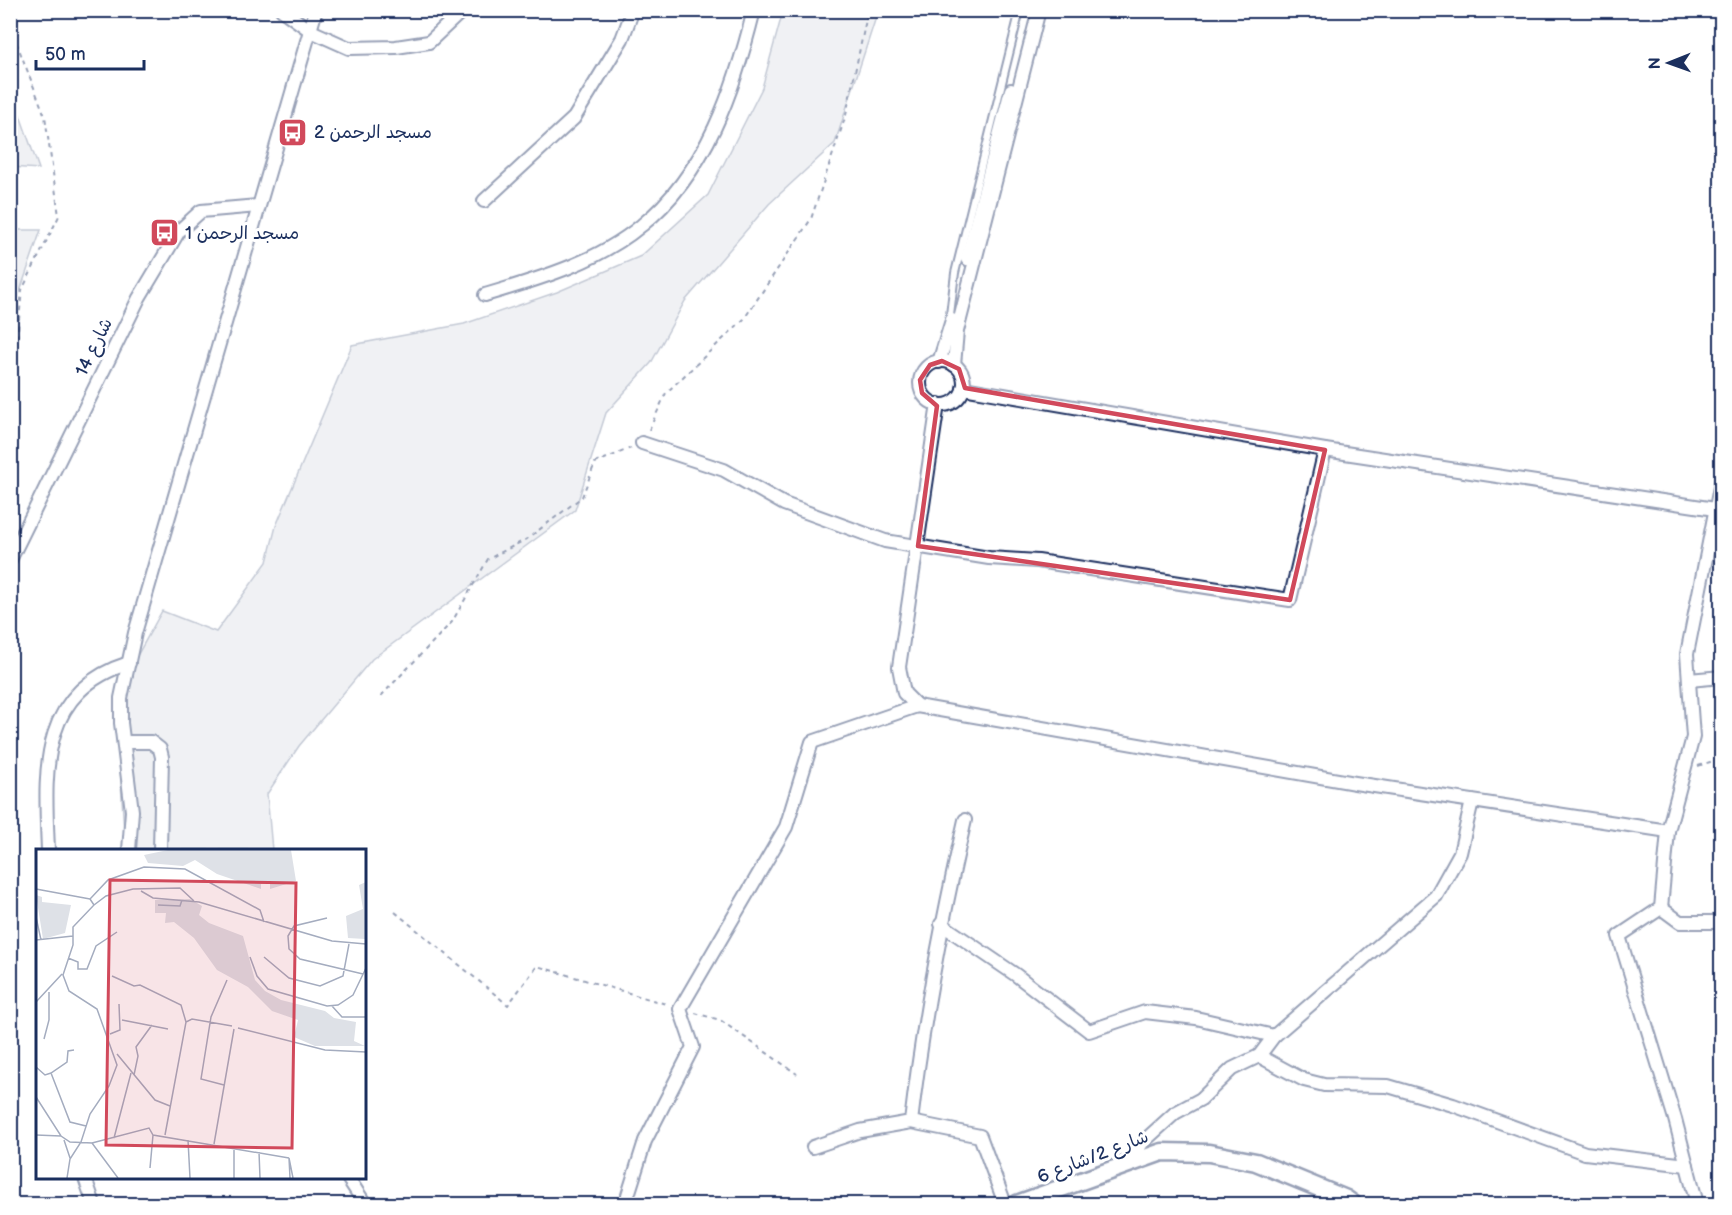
<svg xmlns="http://www.w3.org/2000/svg" width="1732" height="1215" viewBox="0 0 1732 1215" font-family="'Balsamiq Sans','Playpen Sans Arabic',sans-serif">
<rect width="100%" height="100%" fill="#fff"/>
<filter id="ink" filterUnits="userSpaceOnUse"><feTurbulence type="fractalNoise" baseFrequency=".0167" numOctaves="2"/><feDisplacementMap in="SourceGraphic" scale="12" xChannelSelector="R" yChannelSelector="G"/><feConvolveMatrix kernelMatrix="1 2 1 2 8 2 1 2 1" color-interpolation-filters="sRGB"/></filter>
<g filter="url(#ink)">
<!-- green -->
<g fill="#dee1e7" stroke="#7c88a2" stroke-width="1.5">
<polygon points="783,11 878,11 835,143 769,204 685,301 651,363 606,413 575,510 372,659 299,746 267,794 272,850 125,850 116,694 162,611 216,632 267,562 276,526 352,345 464,324 557,292 641,256 708,195 762,88"/>
<polygon points="10,90 11,90 39,169 11,167"/>
<polygon points="11,230 41,230 11,317 10,230"/>
</g>
<g fill="none" stroke-linecap="round" stroke-linejoin="round">
<defs>
<polyline id="lane" points="949,323 955,273 1020,10"/>
<g id="street">
<polyline points="282,10 311,31 349,48 396,47 429,42 463,10"/>
<polyline points="484,201 574,118 622,39 633,10"/>
<polyline points="967,259 1011,90"/>
<path d="M485,295C539,279 598,262 642,225C706,174 735,87 754,10"/>
<circle cx="942" cy="383" r="22"/>
<polyline points="939,362 952,320"/>
<polyline points="954,365 957,331 1039,10"/>
<polyline points="963,388 1325,450 1715,509"/>
<polyline points="938,404 899,667 904,693 917,706 1355,783 1668,831"/>
<polyline points="642,443 724,470 784,504 885,541 989,558 1038,561 1290,600 1325,450"/>
<polyline points="10,560 139,298 179,231 201,211 258,206"/>
<polyline points="1689,680 1722,677"/>
<polyline points="124,742 151,742 160,749 162,757 160,850"/>
<path d="M48,850C45,773 37,692 129,663"/>
<polyline points="129,850 132,811 121,723 121,698 135,633 316,10"/>
<polyline points="1661,908 1680,922 1722,922"/>
<polyline points="941,924 1016,975 1089,1031 1145,1012 1196,1018 1274,1036"/>
<polyline points="1259,1056 1304,1080 1324,1085 1388,1086 1453,1105 1585,1153 1687,1165"/>
<path d="M911,1122C923,1020 942,920 965,820"/>
<polyline points="813,1147 860,1131 911,1122 980,1136 1005,1204"/>
<polyline points="1126,1165 1143,1142 1175,1113 1201,1099 1232,1069 1259,1056 1274,1036 1436,896 1460,853 1472,801"/>
<polyline points="85,1178 94,1204"/>
<polyline points="348,1178 365,1204"/>
<polyline points="628,1195 645,1141 693,1047 680,1009 786,827 812,742 917,706"/>
<polyline points="1697,1204 1675,1119 1619,936 1661,908 1668,831 1693,737 1687,654 1722,477"/>
</g>
<polyline id="secondary" points="1017,1204 1162,1152 1209,1153 1256,1162 1346,1199 1353,1204"/>
</defs>
<!-- lane casing -->
<use href="#lane" stroke="#1b2f5e" stroke-width="10"/>
<!-- street casing -->
<use href="#street" stroke="#1b2f5e" stroke-width="16"/>
<!-- secondary casing -->
<use href="#secondary" stroke="#1b2f5e" stroke-width="21"/>
<!-- path -->
<g stroke="#1b2f5e" stroke-width="2" stroke-dasharray="4.5 4.5" stroke-linecap="butt">
<polyline points="10,26 45,116 59,216 22,290 10,408"/>
<polyline points="649,430 666,393 744,319 811,219 846,115 868,10"/>
<polyline points="381,696 452,622 488,559 527,539 582,497 595,463 631,448"/>
<polyline points="1698,766 1722,758"/>
<polyline points="395,912 508,1005 537,966 666,1004"/>
<polyline points="695,1013 720,1020 797,1074"/>
</g>
<!-- lane -->
<use href="#lane" stroke="#fff" stroke-width="6"/>
<!-- street -->
<use href="#street" stroke="#fff" stroke-width="12"/>
<!-- secondary -->
<use href="#secondary" stroke="#fff" stroke-width="16"/>
</g>
</g>
<!-- marked area -->
<path d="M0 0H1732V1215H0ZM942,361L959,369L965,388L1325,450L1290,600L918,546L937,406L922,393L920,380L930,365Z" fill="#fff" fill-opacity=".55" fill-rule="evenodd"/>
<path fill="none" stroke="#d1495b" stroke-width="4.5" stroke-linejoin="round" d="M942,361L959,369L965,388L1325,450L1290,600L918,546L937,406L922,393L920,380L930,365Z"/>
<!-- icons -->
<defs>
<symbol id="bus-square" viewBox="-11 -11 22 22"><rect x="-9" y="-9" width="18" height="18" rx="4" fill="#d1495b" stroke="#fff"/><path d="M-5-6H5V4H4V6H2V4H-2V6H-4V4H-5ZM-3.5-4V0h7V-4ZM-3.5 1.2v1.5H-2V1.2ZM2 1.2v1.5H3.5V1.2Z" fill="#fff"/></symbol>
</defs>
<g fill-rule="evenodd">
<use href="#bus-square" x="276" y="116" width="33" height="33"/>
<use href="#bus-square" x="148" y="216" width="33" height="33"/>
</g>
<g text-anchor="middle" dominant-baseline="central" stroke-width="6" stroke-linejoin="round" paint-order="stroke">
<!-- poi labels -->
<g font-size="18" fill="#1b2f5e" stroke="#fff" text-anchor="start">
<text x="314" y="132">مسجد الرحمن 2</text>
<text x="185" y="233">مسجد الرحمن 1</text>
</g>
<!-- street labels -->
<g font-size="18" fill="#1b2f5e" stroke="#fff">
<text transform="translate(94 347) rotate(-64)">شارع 14</text>
<text transform="translate(1093 1157) rotate(-21)">شارع 2/شارع 6</text>
</g>
</g>
<!-- overview -->
<g transform="translate(36 849)">
<rect width="330" height="330" fill="#fff"/>
<path d="M132,1H255L260,32L234,40V34L225,35V40L181,25L159,11L147,17L112,14L108,6ZM330,33L329,90L312,89L310,67L327,60L323,36ZM0,46L6,48V53L35,56L29,84L7,90ZM154,50L166,57L163,66L173,74L207,87L219,131L229,142L245,151L289,162L298,169L320,173L318,192L329,197H279L258,188L262,171L236,162L212,138L181,121L158,89L138,73L129,74L130,64H119V51Z" fill="#dee1e7"/>
<path fill="none" stroke="#a4acbf" stroke-width="1.5" d="M0,40L54,50M105,42L117,49L163,53L296,92L330,95M58,56L70,47L97,40L144,39L158,52M122,56L144,57L146,51M0,68L5,91M291,69L258,77L252,87L253,100L264,110L327,125M0,91L37,87M214,108L221,127L232,140L291,157L302,156L317,146L330,119M228,108L253,129L284,137L307,127L313,95M32,109L42,113V120H51L60,97L81,83M76,127L98,137L104,136L145,156L150,173M0,153L26,125M296,157L306,168H330M86,171L132,180M202,179L289,201L330,203M74,185L84,181L83,155M8,190L13,171V143M81,205L119,251L134,257M0,218L9,226L15,224L31,213L32,202L38,201M15,224L34,273L50,277M98,226L102,207L100,198L116,176M188,236L165,230L175,168L191,131M0,248L25,287L34,293L56,294L82,329M0,286L25,287M129,286L150,173L156,170L196,177M78,289L95,224M28,291L34,309M152,291L154,329M56,294L113,279L117,286L253,309M178,295L198,180M198,299V329M223,303L224,329M253,309L257,329M253,309L254,329M114,319L117,286M31,329L34,310L45,293L54,265L73,237L81,216L61,160L33,142L27,126L37,96V78L58,56L54,50L72,31L108,18L149,20L224,61L228,73"/>
<path fill="#d1495b" fill-opacity="0.15" stroke="#d1495b" stroke-width="3" d="M74,31L260,34L256,299L70,296Z"/>
<rect width="330" height="330" fill="none" stroke="#1b2f5e" stroke-width="3"/>
</g>
<!-- margin -->
<rect width="1732" height="1215" fill="none" stroke="#fff" stroke-width="36"/>
<rect x="18" y="18" width="1696" height="1179" fill="none" stroke="#1b2f5e" stroke-width="2" filter="url(#ink)"/>
<!-- north arrow -->
<g transform="translate(1669 63) rotate(269)" stroke="#ffffff" stroke-width="4.5" paint-order="stroke">
<path d="M0-4.5L10 22L0 15L-10 22Z" fill="#1b2f5e"/>
<text y="-9" font-size="16" font-weight="bold" text-anchor="middle" fill="#1b2f5e">N</text>
</g>
<!-- scale -->
<path d="M36 60v9h108v-9" fill="none" stroke="#1b2f5e" stroke-width="3"/>
<text x="45" y="60" font-size="18" fill="#1b2f5e" stroke="#ffffff" stroke-width="4.5" paint-order="stroke">50 m</text>
</svg>
